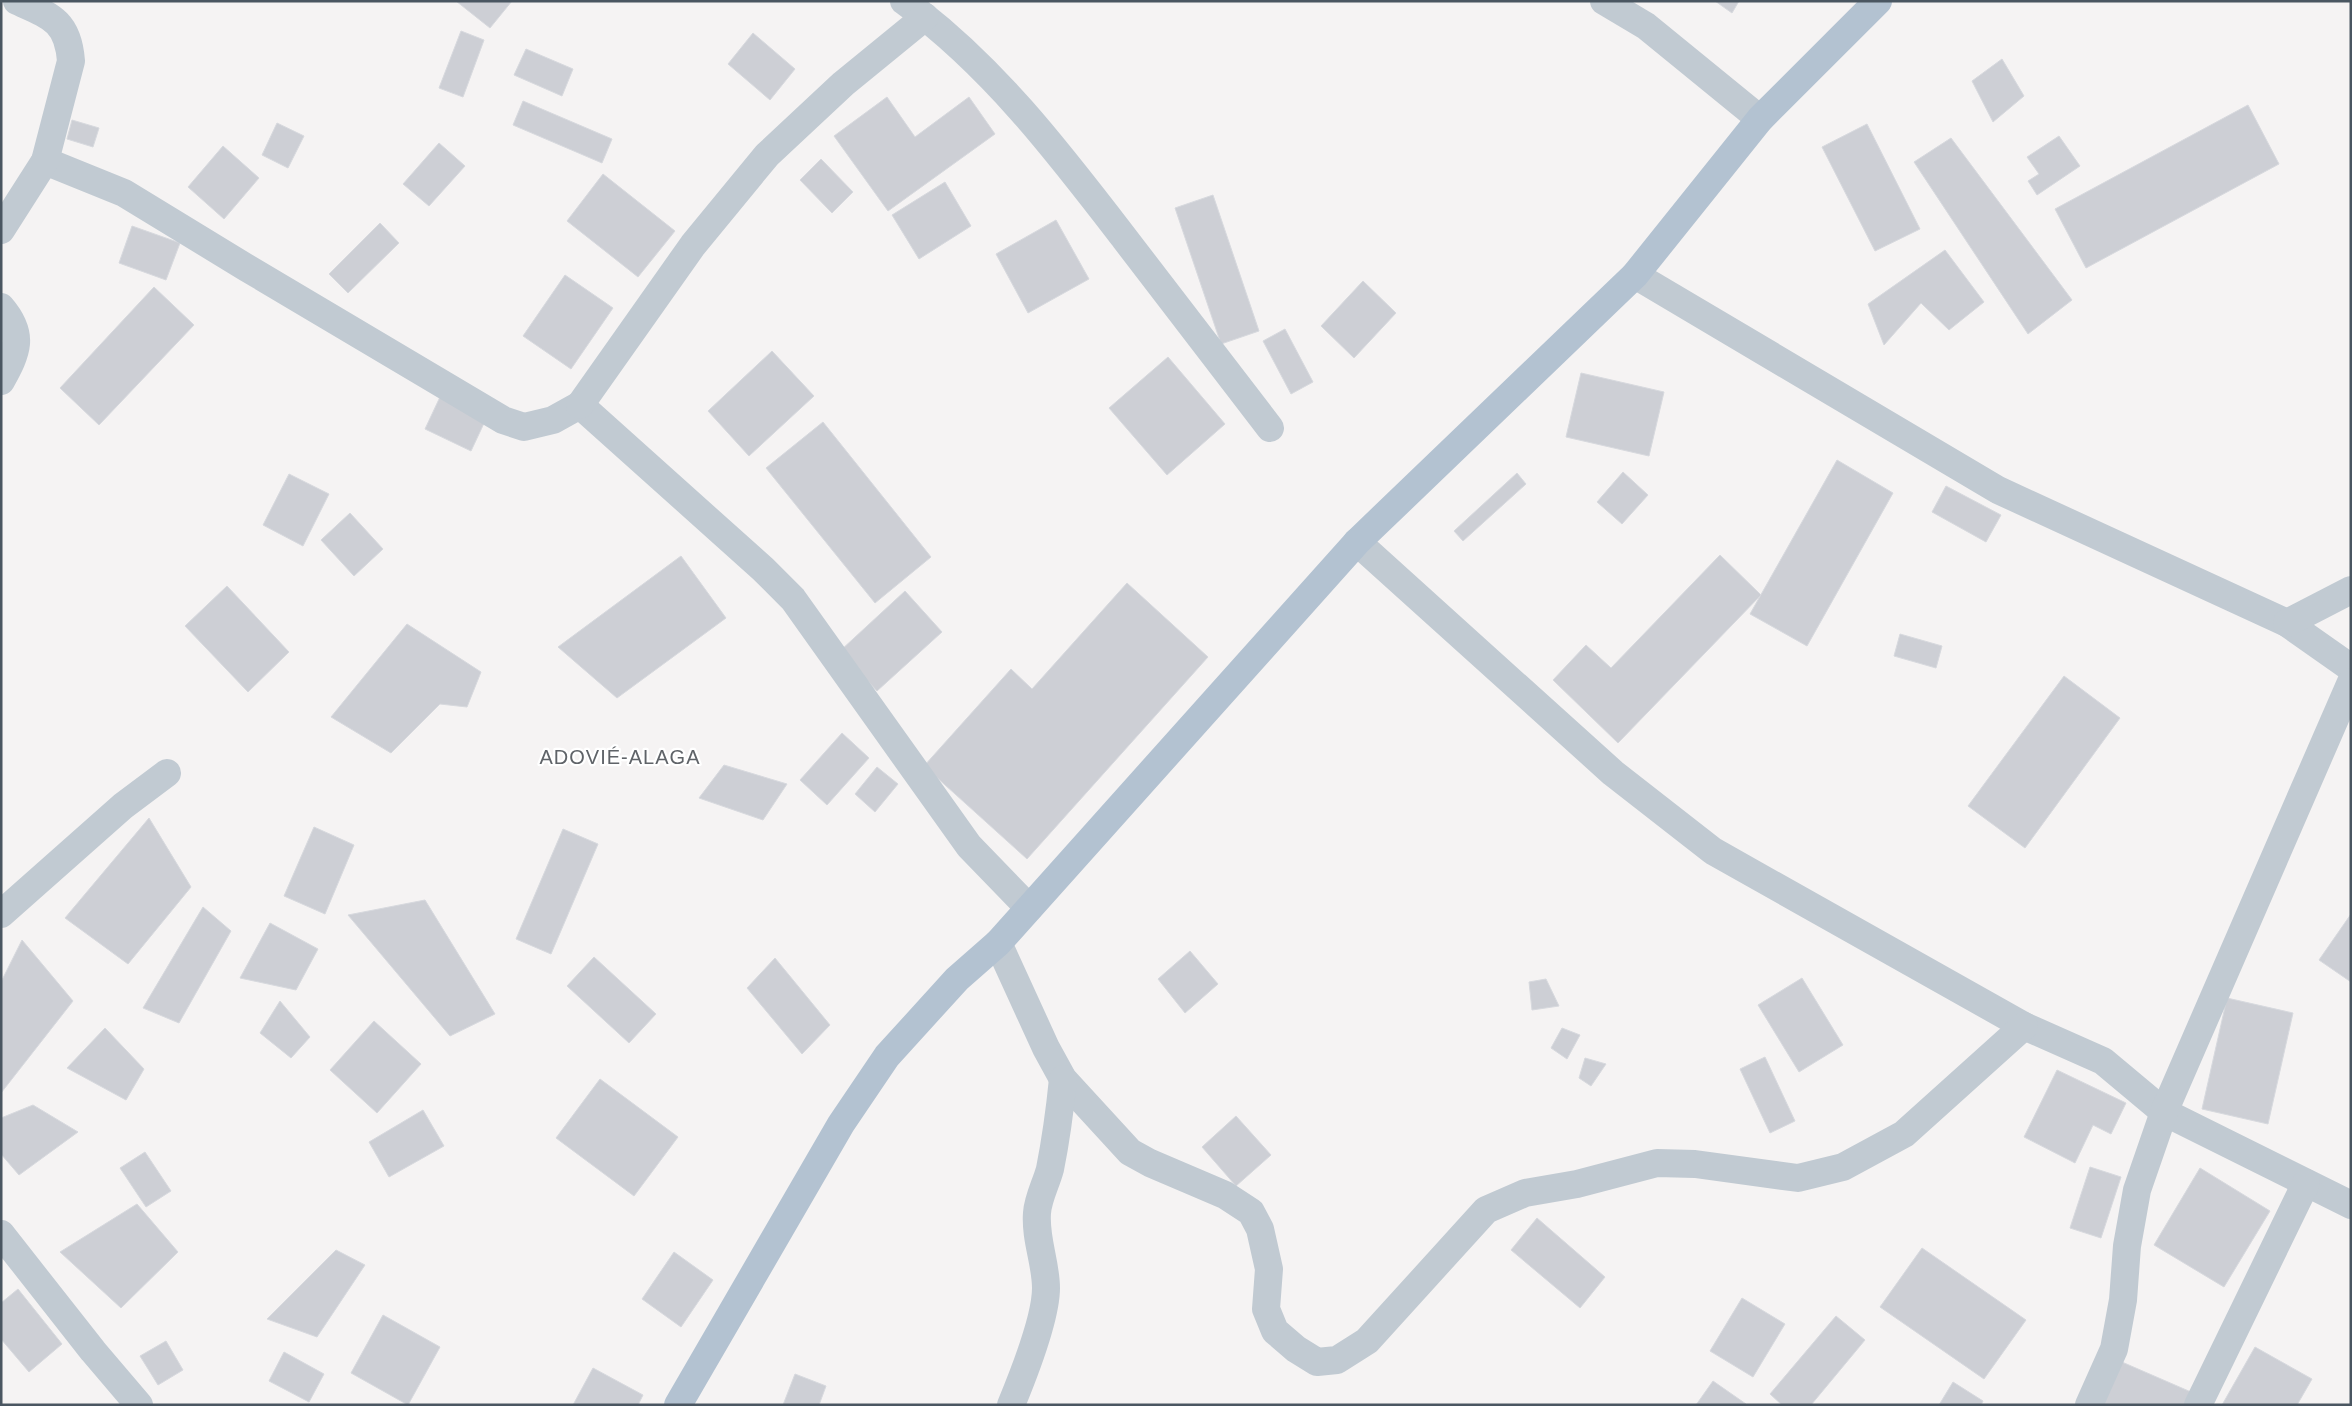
<svg xmlns="http://www.w3.org/2000/svg" width="2352" height="1406" viewBox="0 0 2352 1406" font-family="Arial,sans-serif">
<rect width="100%" height="100%" fill="#f5f3f3"/>
<!-- building -->
<g fill="#cdcfd5" stroke="#d7d9de">
<polygon points="456,1 512,1 490,28"/>
<polygon points="1715,1 1739,1 1732,13"/>
<polygon points="461,31 484,40 463,97 439,88"/>
<polygon points="753,33 795,69 770,100 728,64"/>
<polygon points="526,49 573,69 562,96 514,75"/>
<polygon points="2002,59 2024,96 1993,122 1972,81"/>
<polygon points="887,97 915,137 969,97 995,134 888,211 834,136"/>
<polygon points="523,101 612,139 602,163 513,125"/>
<polygon points="2248,105 2279,164 2086,268 2055,209"/>
<polygon points="72,120 99,128 93,147 67,139"/>
<polygon points="277,123 304,136 288,168 262,155"/>
<polygon points="1867,124 1920,229 1875,251 1822,147"/>
<polygon points="2059,136 2080,166 2037,195 2028,181 2039,174 2027,157"/>
<polygon points="1951,138 2072,300 2028,334 1914,162"/>
<polygon points="439,143 465,166 429,206 403,184"/>
<polygon points="223,146 259,178 224,219 188,187"/>
<polygon points="821,159 853,192 832,213 800,180"/>
<polygon points="603,174 675,231 638,277 567,221"/>
<polygon points="945,182 971,226 919,259 892,215"/>
<polygon points="1213,195 1259,331 1221,344 1175,208"/>
<polygon points="1056,220 1089,279 1028,313 996,254"/>
<polygon points="380,223 399,243 348,293 329,274"/>
<polygon points="132,226 180,243 166,280 119,263"/>
<polygon points="1945,250 1984,302 1949,330 1921,303 1884,345 1868,304"/>
<polygon points="565,275 613,308 571,369 523,336"/>
<polygon points="1363,281 1396,313 1354,358 1321,326"/>
<polygon points="154,287 194,325 99,425 60,388"/>
<polygon points="1285,329 1313,382 1291,394 1263,341"/>
<polygon points="772,351 814,396 749,456 708,411"/>
<polygon points="1168,357 1225,424 1167,475 1109,408"/>
<polygon points="1581,373 1664,392 1649,456 1566,437"/>
<polygon points="440,397 486,419 471,451 425,429"/>
<polygon points="823,422 931,557 875,603 766,468"/>
<polygon points="1837,460 1893,493 1807,646 1750,614"/>
<polygon points="1623,472 1648,495 1622,524 1597,502"/>
<polygon points="1517,473 1526,484 1463,541 1454,531"/>
<polygon points="289,474 329,494 303,546 263,525"/>
<polygon points="1946,486 2001,515 1986,542 1932,512"/>
<polygon points="350,513 383,549 354,576 321,540"/>
<polygon points="1720,555 1761,595 1618,743 1553,680 1586,645 1611,668"/>
<polygon points="681,556 726,618 617,698 558,647"/>
<polygon points="1127,583 1208,657 1027,859 924,766 1011,669 1032,689"/>
<polygon points="227,586 289,652 248,692 185,626"/>
<polygon points="905,591 942,632 877,691 840,651"/>
<polygon points="407,624 481,672 467,707 440,704 391,753 331,717"/>
<polygon points="1900,634 1942,646 1936,668 1894,656"/>
<polygon points="2064,676 2120,718 2025,848 1968,806"/>
<polygon points="842,733 869,758 827,805 800,780"/>
<polygon points="724,765 787,784 763,820 699,798"/>
<polygon points="877,767 898,784 875,812 855,794"/>
<polygon points="149,818 191,887 128,964 65,918"/>
<polygon points="314,827 354,845 325,914 284,896"/>
<polygon points="563,829 598,844 551,954 516,939"/>
<polygon points="425,900 495,1014 450,1036 348,915"/>
<polygon points="203,907 231,931 179,1023 143,1008"/>
<polygon points="2351,914 2351,982 2319,960"/>
<polygon points="270,923 318,949 296,990 240,978"/>
<polygon points="22,940 73,1001 1,1093 1,982"/>
<polygon points="1190,951 1218,984 1185,1013 1158,979"/>
<polygon points="594,957 656,1014 629,1043 567,986"/>
<polygon points="775,958 830,1025 802,1054 747,988"/>
<polygon points="1802,978 1843,1045 1799,1072 1758,1005"/>
<polygon points="1546,979 1559,1006 1532,1010 1529,982"/>
<polygon points="2227,998 2293,1013 2268,1124 2202,1109"/>
<polygon points="280,1001 310,1037 291,1058 260,1033"/>
<polygon points="374,1021 421,1064 377,1113 330,1070"/>
<polygon points="105,1028 144,1069 126,1100 67,1068"/>
<polygon points="1562,1028 1580,1035 1567,1059 1551,1048"/>
<polygon points="1765,1057 1795,1121 1770,1133 1740,1069"/>
<polygon points="1585,1058 1606,1064 1591,1086 1579,1078"/>
<polygon points="2057,1070 2126,1103 2111,1134 2093,1125 2075,1163 2024,1137"/>
<polygon points="600,1079 678,1137 634,1196 556,1138"/>
<polygon points="33,1105 78,1132 19,1175 1,1154 1,1118"/>
<polygon points="423,1110 444,1146 389,1177 369,1142"/>
<polygon points="1236,1116 1271,1155 1236,1186 1202,1147"/>
<polygon points="145,1152 171,1191 146,1207 120,1168"/>
<polygon points="2090,1167 2121,1177 2101,1238 2070,1228"/>
<polygon points="2200,1168 2270,1211 2224,1287 2154,1245"/>
<polygon points="137,1204 178,1252 121,1308 60,1252"/>
<polygon points="1537,1218 1605,1277 1580,1308 1511,1250"/>
<polygon points="1922,1248 2026,1320 1984,1379 1880,1307"/>
<polygon points="336,1250 365,1265 317,1337 267,1319"/>
<polygon points="674,1252 713,1280 681,1327 642,1299"/>
<polygon points="18,1289 62,1344 29,1372 1,1339 1,1303"/>
<polygon points="1742,1298 1785,1324 1753,1377 1710,1351"/>
<polygon points="383,1315 440,1347 408,1405 351,1373"/>
<polygon points="1836,1316 1865,1340 1811,1405 1782,1405 1770,1394"/>
<polygon points="166,1341 183,1370 158,1385 140,1356"/>
<polygon points="2255,1347 2312,1379 2297,1405 2222,1405"/>
<polygon points="284,1352 324,1374 309,1402 269,1381"/>
<polygon points="2115,1359 2191,1392 2186,1405 2095,1405"/>
<polygon points="593,1368 643,1395 638,1405 573,1405"/>
<polygon points="795,1374 826,1386 819,1405 783,1405"/>
<polygon points="1713,1381 1746,1404 1696,1405"/>
<polygon points="1953,1382 1983,1401 1981,1405 1939,1405"/>
</g>
<g fill="none" stroke-linecap="round" stroke-linejoin="round">
<!-- minor -->
<g stroke="#c1cad2" stroke-width="28">
<path d="M904,1C992,65 1059,153 1125,239C1173,302 1221,365 1270,428"/>
<polyline points="1604,1 1646,26 1760,119"/>
<polyline points="45,161 124,193 247,268 503,420 524,427 553,420 580,405 763,569 793,599 969,846 1029,908"/>
<path d="M1,230L45,161L71,61C68,21 51,16 17,1"/>
<polyline points="1635,275 1998,490 2287,623 2351,668"/>
<path d="M1,307C25,335 17,352 1,381"/>
<polyline points="580,405 693,245 767,155 843,84 925,17"/>
<polyline points="1357,542 1613,773 1713,851 2024,1026 2103,1061 2164,1112 2351,1205"/>
<polyline points="2287,623 2351,590"/>
<polyline points="1,914 123,806 167,773"/>
<polyline points="998,943 1046,1048 1063,1079 1130,1152 1150,1163 1225,1195 1251,1212 1260,1229 1269,1269 1266,1309 1275,1331 1296,1349 1317,1362 1337,1360 1367,1341 1486,1210 1525,1193 1577,1184 1657,1163 1695,1164 1798,1178 1843,1167 1904,1134 2024,1026"/>
<polyline points="1,1234 93,1351 139,1405"/>
<path d="M1011,1405C1023,1376 1046,1319 1046,1288C1046,1263 1035,1239 1037,1213C1038,1198 1046,1184 1050,1169C1056,1139 1060,1109 1063,1079"/>
<polyline points="2089,1405 2114,1349 2123,1300 2127,1246 2137,1190 2164,1112 2351,682"/>
<polyline points="2198,1405 2306,1183"/>
</g>
<!-- primary -->
<polyline stroke="#b3c2d1" stroke-width="28" points="678,1405 841,1124 887,1056 957,979 998,943 1357,542 1635,275 1760,119 1878,1"/>
</g>
<g text-anchor="middle" dominant-baseline="central" stroke-width="4.5" stroke-linejoin="round" paint-order="stroke">
<!-- quarter labels -->
<g font-size="20" letter-spacing="1" fill="#5f6368" stroke="#fff">
<text x="620" y="757">ADOVIÉ-ALAGA</text>
</g>
</g>
<!-- border -->
<rect width="2352" height="1406" fill="none" stroke="#4a5661" stroke-width="5"/>
</svg>
